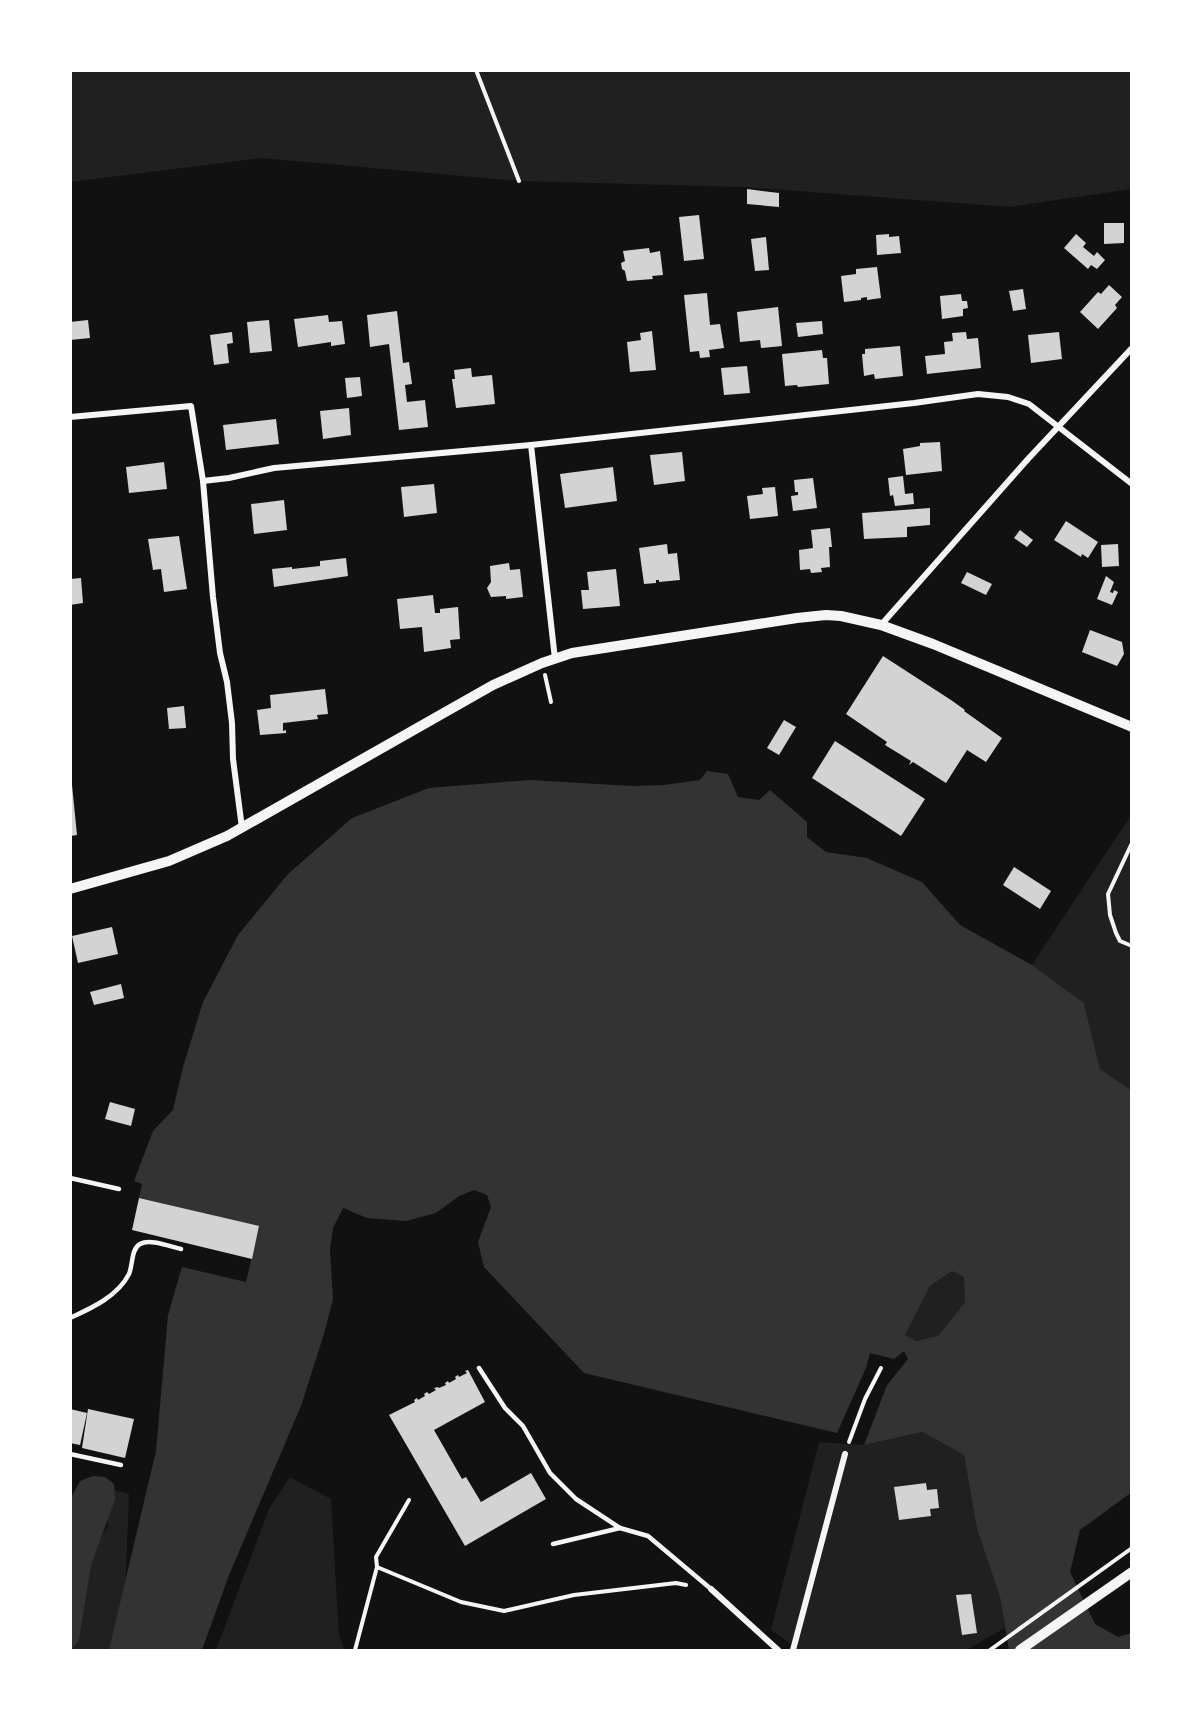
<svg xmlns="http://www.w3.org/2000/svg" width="1202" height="1721" viewBox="0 0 1202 1721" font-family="Helvetica,sans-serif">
<rect width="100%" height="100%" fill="#111"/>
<!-- green -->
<g fill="#202020">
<polygon points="70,71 1131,71 1131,189 1010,207 745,187 519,181 261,158 71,182"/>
<polygon points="1131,815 1131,1090 1100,1069 1084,1003 1032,965"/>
<polygon points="952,1271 965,1277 965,1302 938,1336 916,1341 905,1335 930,1286"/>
<polygon points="922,1432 964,1455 977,1529 1000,1597 1005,1628 966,1650 799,1650 771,1630 819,1442 864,1445"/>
<polygon points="290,1477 331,1499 339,1635 345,1650 216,1650 269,1509"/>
<polygon points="106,1488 129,1494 123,1650 71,1650 84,1559 108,1527"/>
</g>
<!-- water -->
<g fill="#333" fill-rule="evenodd">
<path d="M707,771L728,774L738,797L759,800L770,790L807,822V837L826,852L867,858L922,882L960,925L1032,965L1084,1003L1100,1069L1131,1090L1132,1492L1080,1530L1070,1572L1095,1624L1118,1637L1131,1633V1650H1009L1000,1597L977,1529L964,1455L922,1432L864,1445L887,1385L908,1359L904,1351L894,1359L870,1353L866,1368L837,1433L584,1373L484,1267L478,1242L491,1207L487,1195L474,1190L459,1196L436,1213L406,1221L367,1218L343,1208L333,1228L330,1249L333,1299L324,1334L301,1406L229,1575L202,1650H109L156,1451L168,1315L182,1267L246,1282L259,1227L139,1198L142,1184L134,1181L153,1131L173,1110L183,1067L203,1002L238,935L288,874L352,818L429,788L529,780L632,786L664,785L700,780ZM952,1271L964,1277L965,1302L938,1336L916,1341L905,1335L930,1286Z"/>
<polygon points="93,1476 105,1477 114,1484 115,1500 91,1565 79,1640 71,1650 71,1498 80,1481"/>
</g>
<!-- building -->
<g fill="#d3d3d3">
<polygon points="747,189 779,193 779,207 747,204"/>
<polygon points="699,215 704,259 684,261 679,217"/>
<polygon points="1104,223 1124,223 1124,243 1104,244"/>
<polygon points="889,234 889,237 899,236 901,253 877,255 876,235"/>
<polygon points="1076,234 1086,243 1083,247 1094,256 1097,252 1105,260 1097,269 1091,265 1088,269 1064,248"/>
<polygon points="766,237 769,270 755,271 751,239"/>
<polygon points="649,248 650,253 660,251 663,275 652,276 653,279 627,281 625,271 622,269 621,263 625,261 623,251"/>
<polygon points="877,267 881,298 867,300 867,297 861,298 861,300 844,302 841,276 856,274 856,269"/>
<polygon points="1109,285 1122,297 1115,305 1117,308 1098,329 1080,312 1098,292 1101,294"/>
<polygon points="1023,289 1026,309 1013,311 1009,291"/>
<polygon points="707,293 710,325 720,324 724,348 709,350 710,357 700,358 699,351 690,352 684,295"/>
<polygon points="961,294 962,301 967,301 968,308 963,309 963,316 942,319 940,296"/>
<polygon points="778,307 782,346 761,348 760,340 740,342 737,312"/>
<polygon points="397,311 403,363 409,362 412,384 405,385 407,402 425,400 428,427 399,430 389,344 370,347 367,315"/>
<polygon points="328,315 329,322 342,321 345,344 331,346 331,342 298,347 294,319"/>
<polygon points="88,320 90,338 70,340 70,322"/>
<polygon points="269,320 272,351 250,353 247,322"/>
<polygon points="822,321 823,334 798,337 796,323"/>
<polygon points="652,331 656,370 630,372 627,342 641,340 640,333"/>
<polygon points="232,332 233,343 227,344 229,363 214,365 210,335"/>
<polygon points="966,332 967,339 978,338 981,368 927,374 925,356 945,354 944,342 953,341 952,333"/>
<polygon points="1059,332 1062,359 1031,363 1028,335"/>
<polygon points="900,346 903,376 875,379 874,374 864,376 862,354 865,354 865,349"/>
<polygon points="822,350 823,358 827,358 829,384 798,387 797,385 785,386 782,354"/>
<polygon points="747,366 750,393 724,395 721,368"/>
<polygon points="471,368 472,377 492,375 495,404 456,408 452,379 455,379 454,370"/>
<polygon points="360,377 362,396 347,398 345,378"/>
<polygon points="349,408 351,435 323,439 320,411"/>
<polygon points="276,419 279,444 226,450 223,425"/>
<polygon points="940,442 942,471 906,475 903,449 920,446 920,443"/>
<polygon points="682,452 685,481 654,485 650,455"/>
<polygon points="164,462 167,489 129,493 126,467"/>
<polygon points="613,467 617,501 565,508 560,474"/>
<polygon points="903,476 905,494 913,493 914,504 895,506 893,495 890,496 888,478"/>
<polygon points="813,478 817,508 793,511 791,496 798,495 798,492 795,492 794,480"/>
<polygon points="434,484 437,513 404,517 401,487"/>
<polygon points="775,487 778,516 750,519 747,496 763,494 762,488"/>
<polygon points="284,500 287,530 254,534 251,504"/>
<polygon points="930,508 930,525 907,527 907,537 864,539 862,513"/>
<polygon points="1066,521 1098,542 1088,558 1082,554 1081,557 1054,540"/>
<polygon points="830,528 832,547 829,547 830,567 821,568 822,572 811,573 810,569 800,570 799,550 813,548 811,530"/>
<polygon points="1020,530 1033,540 1027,547 1014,538"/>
<polygon points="179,536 187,589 164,592 161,569 153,570 148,539"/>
<polygon points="667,544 668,554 677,553 680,580 659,582 659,580 656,580 656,583 644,584 639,548"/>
<polygon points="1118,544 1119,566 1102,567 1101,545"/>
<polygon points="346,558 348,576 274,587 272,569 292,567 292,569 320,566 320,561"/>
<polygon points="509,563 510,570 520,569 523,597 506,599 506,596 491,597 487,588 491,582 490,566"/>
<polygon points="616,569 620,606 583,609 581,590 589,590 587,572"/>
<polygon points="967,572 992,584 986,595 961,583"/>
<polygon points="1106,576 1114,582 1110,592 1113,593 1114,590 1118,592 1112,605 1097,599"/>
<polygon points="81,578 83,603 70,605 70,579"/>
<polygon points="433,595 435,613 440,613 440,609 458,607 460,639 450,640 451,648 424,652 422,627 400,629 397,599"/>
<polygon points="1090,630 1122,642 1124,654 1117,666 1082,652"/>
<polygon points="883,656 951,700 965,710 964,711 1002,738 986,762 967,750 946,783 913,762 909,765 911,761 885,745 887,742 846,714"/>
<polygon points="325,689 328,714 317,715 318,719 283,723 283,731 286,730 286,733 260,735 257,710 271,708 270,695"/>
<polygon points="184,706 186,728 169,729 167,708"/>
<polygon points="784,720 796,727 779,755 767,748"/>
<polygon points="835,741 925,799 901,836 812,778"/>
<polygon points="70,785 72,785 77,835 70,836"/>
<polygon points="1014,867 1051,891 1040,909 1003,885"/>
<polygon points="112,927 118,954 78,963 72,936"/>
<polygon points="121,984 124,998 94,1005 90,992"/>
<polygon points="110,1102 135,1109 131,1126 105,1119"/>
<polygon points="139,1198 259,1226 252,1259 132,1230"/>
<polygon points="468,1370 485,1402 434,1430 462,1479 466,1477 481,1502 531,1473 546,1499 465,1546 389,1415 415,1402 414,1400 417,1398 418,1400 425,1396 424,1394 427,1392 429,1394 436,1390 434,1388 438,1387 439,1388 446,1385 445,1383 448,1381 449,1383 456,1379 455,1377 458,1375 459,1377 467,1373 465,1371"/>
<polygon points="70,1409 87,1413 80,1445 70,1443"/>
<polygon points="88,1409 134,1419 125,1458 82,1448"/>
<polygon points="926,1483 927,1490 937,1489 939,1508 930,1509 931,1516 899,1520 894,1487"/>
<polygon points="971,1594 977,1633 962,1635 956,1595"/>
</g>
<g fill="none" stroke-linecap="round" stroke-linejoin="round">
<!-- path -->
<g stroke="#f5f5f5" stroke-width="4">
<polyline points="476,70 519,181"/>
<polyline points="545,675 551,702"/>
<polyline points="1132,843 1108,894 1110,915 1116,933 1120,941 1132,946"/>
<polyline points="849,1442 865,1399 881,1368"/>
<polyline points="377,1567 376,1557 409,1500"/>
<polyline points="355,1650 377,1567 461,1602 504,1611 574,1595 676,1583 686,1585"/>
<polyline points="990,1650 1132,1548"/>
</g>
<!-- service -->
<g stroke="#f5f5f5" stroke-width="4.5">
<polyline points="70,1178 119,1189"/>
<path d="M70,1318C92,1308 118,1296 129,1274C133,1265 131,1249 140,1244C150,1238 171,1247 181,1249"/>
<polyline points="479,1368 505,1408 523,1426 550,1473 576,1499 620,1528"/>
<polyline points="70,1454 121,1465"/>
<polyline points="553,1544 620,1528 648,1536 711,1589"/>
</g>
<!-- minor -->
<g stroke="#f5f5f5" stroke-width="6">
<polyline points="70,417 191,406 203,481 229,478 274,468 531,445 914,403 978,394 1008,397 1029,404 1132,484"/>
<polyline points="531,445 555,659"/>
<polyline points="203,481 213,597 220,653 227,682 232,723 233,759 242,828"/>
<polyline points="881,625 1028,459 1132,348"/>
<polyline points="711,1589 778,1650"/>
<polyline points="793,1650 845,1454"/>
</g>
<!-- tertiary -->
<g stroke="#f5f5f5" stroke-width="10">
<polyline points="70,889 169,861 227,836 493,685 542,663 572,653 797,618 826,615 841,616 881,625 933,644 1132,727"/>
<polyline points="1020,1650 1132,1572"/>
</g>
</g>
<!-- border -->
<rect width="1202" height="1721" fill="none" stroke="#ffffff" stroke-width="144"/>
</svg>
